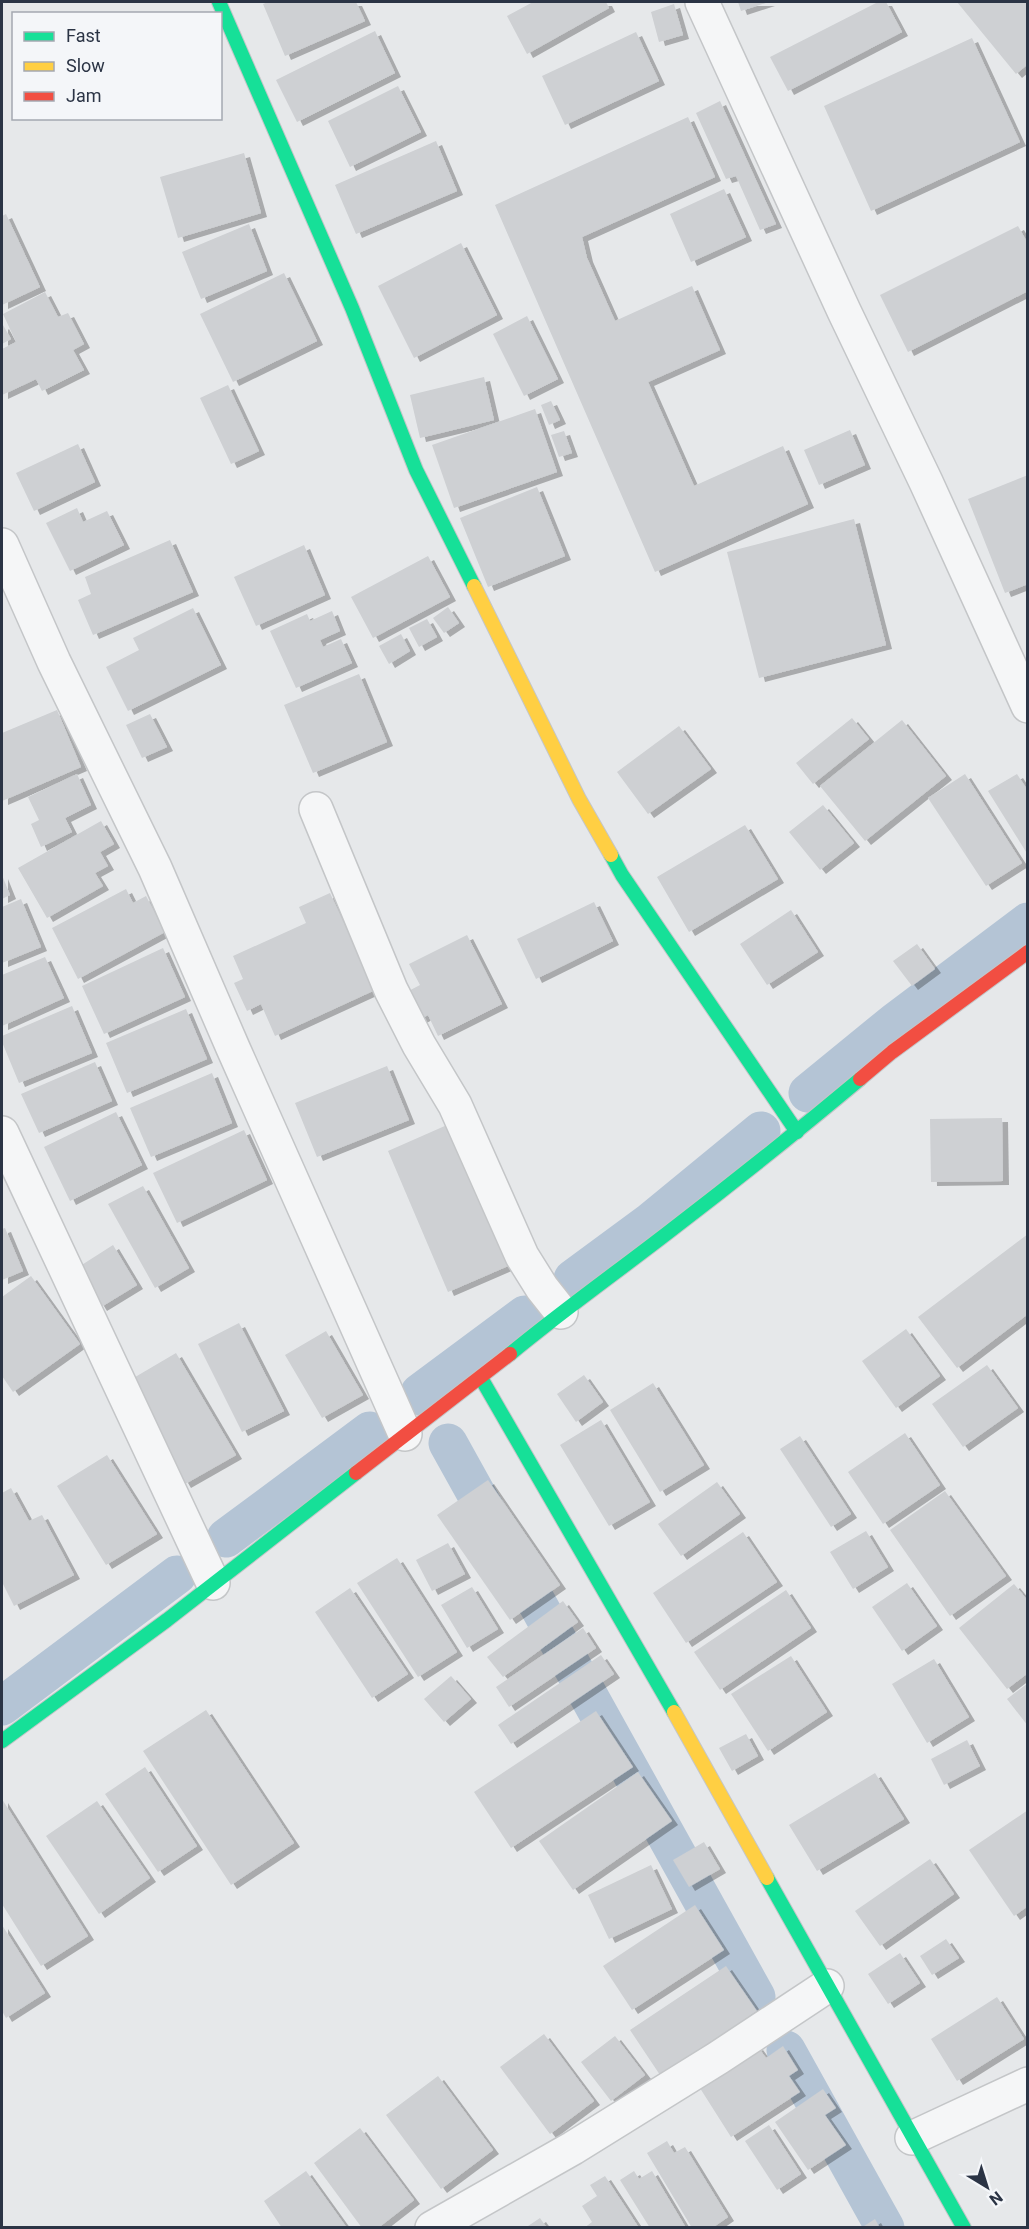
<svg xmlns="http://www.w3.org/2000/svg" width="1029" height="2229" viewBox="0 0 1029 2229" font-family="Roboto,sans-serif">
<defs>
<filter id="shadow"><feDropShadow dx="6" dy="4" stdDeviation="0" flood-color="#0004"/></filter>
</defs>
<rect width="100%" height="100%" fill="#e6e8ea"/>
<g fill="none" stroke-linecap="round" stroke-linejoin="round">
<!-- stream -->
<polyline stroke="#b4c4d5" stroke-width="10" points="481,1348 483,1350"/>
<!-- canal -->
<g stroke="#b4c4d5" stroke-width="39">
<polyline points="808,1093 895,1022 1028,922"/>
<polyline points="573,1279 649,1223 761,1131"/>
<polyline points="421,1396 420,1393 525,1315"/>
<polyline points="448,1443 756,1997"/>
<polyline points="226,1538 370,1431"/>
<polyline points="2,1706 177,1575"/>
<polyline points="786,2050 885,2228"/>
</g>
</g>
<!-- building -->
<g fill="#ced0d3" filter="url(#shadow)">
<polygon points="268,2 356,2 365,21 285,56 263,4"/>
<polygon points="533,2 606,2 609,8 527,54 507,16"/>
<polygon points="738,2 769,2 741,11"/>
<polygon points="878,2 886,2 902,32 788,91 770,57"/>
<polygon points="957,2 1028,2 1028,64 1016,74"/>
<polygon points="674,4 683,35 659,42 651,12"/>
<polygon points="375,31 395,73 297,122 276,80"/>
<polygon points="636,32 659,81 565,125 542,76"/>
<polygon points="972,38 1020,142 871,211 824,106"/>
<polygon points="398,86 421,132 350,167 328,121"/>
<polygon points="720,101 776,224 760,230 736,176 726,179 696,113"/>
<polygon points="688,117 715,177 582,237 587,258 615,321 692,286 720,350 648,382 694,486 783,446 808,504 655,572 495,205"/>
<polygon points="436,141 457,191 356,234 335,185"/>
<polygon points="244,153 261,213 178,238 160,177"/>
<polygon points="724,189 746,237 691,262 670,214"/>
<polygon points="6,214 40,287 2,305 2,216"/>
<polygon points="249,224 267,271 201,299 182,252"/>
<polygon points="1018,226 1028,244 1028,291 908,352 880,295"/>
<polygon points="461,243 497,315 414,358 378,286"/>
<polygon points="284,273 317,341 233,382 200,314"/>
<polygon points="45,292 58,317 68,313 84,344 73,350 84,370 42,391 36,379 2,395 2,349 16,342 3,314"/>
<polygon points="527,316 558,379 524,396 493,334"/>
<polygon points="3,325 11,339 2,344 2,326"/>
<polygon points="484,377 494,420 420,438 410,395"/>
<polygon points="228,385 259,451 231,464 200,398"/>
<polygon points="551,401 560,420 549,425 541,405"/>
<polygon points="535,409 557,472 454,508 432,445"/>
<polygon points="850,430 865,465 819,485 804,450"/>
<polygon points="564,431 572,453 559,457 551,435"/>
<polygon points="78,444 95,482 34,511 16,473"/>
<polygon points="1028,475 1028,584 1005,593 968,499"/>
<polygon points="537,487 565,556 488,587 460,518"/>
<polygon points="77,508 83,522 107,511 124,545 70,571 46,523"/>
<polygon points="854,519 886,645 759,678 727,552"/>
<polygon points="170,540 193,592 93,635 78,600 91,594 85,577"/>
<polygon points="304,545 325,595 256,626 234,577"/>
<polygon points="428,556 450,597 373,638 351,597"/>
<polygon points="448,607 459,623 444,633 433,618"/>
<polygon points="193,608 221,665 128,711 106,667 139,650 133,638"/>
<polygon points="332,611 340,631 320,640 323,647 341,639 352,663 296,688 270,631 307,614 310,621"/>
<polygon points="427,619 437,637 419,647 409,628"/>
<polygon points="401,634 410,651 389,664 379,646"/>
<polygon points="359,674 387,742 313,773 284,705"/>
<polygon points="57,710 81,767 2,801 2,733"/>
<polygon points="150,714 167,747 142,758 126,725"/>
<polygon points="852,718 869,739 813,784 796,763"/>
<polygon points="902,720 946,776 865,841 820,786"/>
<polygon points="679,726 711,769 648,814 617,772"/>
<polygon points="77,774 91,805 65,818 72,832 41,847 31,824 39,820 28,797"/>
<polygon points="965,774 1022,863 986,886 928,798"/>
<polygon points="1017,774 1028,791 1028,855 988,791"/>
<polygon points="823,805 854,843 820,870 789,832"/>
<polygon points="101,821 114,844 100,852 108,866 95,873 103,886 47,918 18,868"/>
<polygon points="745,825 778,879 689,932 657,877"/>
<polygon points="2,875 10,895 2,899"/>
<polygon points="126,889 133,903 146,896 165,932 78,979 52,928"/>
<polygon points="330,893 375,990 275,1036 261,1004 247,1011 234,983 243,979 233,956 306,923 299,907"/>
<polygon points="21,899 41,947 2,963 2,907"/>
<polygon points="594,902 613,941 536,979 517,939"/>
<polygon points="791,910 818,952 767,985 740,944"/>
<polygon points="467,935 502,1004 438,1036 428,1015 415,1022 401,995 420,985 409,964"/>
<polygon points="917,944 935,969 912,986 893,961"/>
<polygon points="163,948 185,997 104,1034 82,986"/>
<polygon points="45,957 64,998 2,1026 2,975"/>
<polygon points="72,1006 92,1053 19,1083 2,1042 2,1036"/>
<polygon points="186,1009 207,1059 127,1093 106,1043"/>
<polygon points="95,1062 112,1101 39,1133 21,1094"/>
<polygon points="387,1066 409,1120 317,1157 295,1103"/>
<polygon points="212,1073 232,1123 151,1157 130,1108"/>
<polygon points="116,1112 142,1165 70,1201 44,1147"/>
<polygon points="1002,1118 1003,1181 931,1182 930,1119"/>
<polygon points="447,1125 508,1266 448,1292 388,1151"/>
<polygon points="244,1130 267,1180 177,1223 153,1173"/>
<polygon points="143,1186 189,1268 155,1288 108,1204"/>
<polygon points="5,1228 23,1271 2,1280 2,1229"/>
<polygon points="1028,1234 1028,1314 957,1368 918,1317"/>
<polygon points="113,1245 137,1285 101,1307 77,1268"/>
<polygon points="31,1276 80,1344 13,1392 2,1376 2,1297"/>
<polygon points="239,1323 284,1411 242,1432 198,1344"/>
<polygon points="906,1329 940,1376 896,1408 862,1361"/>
<polygon points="326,1331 363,1395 322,1418 285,1355"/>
<polygon points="176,1353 236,1455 185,1484 125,1383"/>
<polygon points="987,1365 1018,1408 963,1447 932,1404"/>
<polygon points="584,1375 603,1402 576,1422 557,1394"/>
<polygon points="653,1383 704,1465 660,1492 610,1410"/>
<polygon points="601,1420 650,1502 609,1526 560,1445"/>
<polygon points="905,1433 940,1485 883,1524 848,1472"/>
<polygon points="800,1436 851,1514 831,1527 780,1449"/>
<polygon points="107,1455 157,1534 106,1565 57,1486"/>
<polygon points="488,1480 560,1585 510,1620 437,1515"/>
<polygon points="717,1482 740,1514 681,1556 658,1524"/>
<polygon points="11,1488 29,1521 42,1515 74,1575 14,1606 2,1582 2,1493"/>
<polygon points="945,1491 1006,1576 950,1616 890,1530"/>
<polygon points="866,1531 888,1567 853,1589 830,1552"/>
<polygon points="743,1532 777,1582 686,1643 653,1593"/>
<polygon points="448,1543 465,1574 432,1591 416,1560"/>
<polygon points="397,1558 457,1652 418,1677 357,1583"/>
<polygon points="907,1583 937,1626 902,1651 872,1607"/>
<polygon points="1014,1584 1028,1601 1028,1673 1007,1689 959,1628"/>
<polygon points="472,1587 498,1629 467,1648 441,1605"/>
<polygon points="350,1588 408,1674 372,1698 315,1612"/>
<polygon points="786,1590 811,1628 720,1690 694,1652"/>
<polygon points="563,1601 578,1622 503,1677 487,1657"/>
<polygon points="583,1628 596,1648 509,1707 496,1687"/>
<polygon points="601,1655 614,1674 511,1744 498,1725"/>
<polygon points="791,1656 827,1712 768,1751 731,1694"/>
<polygon points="934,1659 969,1717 927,1743 892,1684"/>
<polygon points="451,1676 471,1699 444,1722 424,1699"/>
<polygon points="1028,1683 1028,1726 1007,1699"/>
<polygon points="206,1710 294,1843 231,1885 143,1751"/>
<polygon points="596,1711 633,1767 511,1848 474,1792"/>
<polygon points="746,1734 758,1756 732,1771 719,1748"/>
<polygon points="967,1740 980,1766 944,1785 931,1759"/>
<polygon points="145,1767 197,1846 158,1872 105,1794"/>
<polygon points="638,1772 672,1821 573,1890 539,1841"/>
<polygon points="875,1773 904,1819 817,1871 789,1825"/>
<polygon points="2,1799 88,1936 41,1966 2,1904"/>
<polygon points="97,1801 150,1878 99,1914 46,1836"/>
<polygon points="1028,1810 1028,1906 1014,1916 969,1850"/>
<polygon points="704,1842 720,1869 689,1887 673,1860"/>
<polygon points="930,1859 954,1894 880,1946 855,1911"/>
<polygon points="651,1865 672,1909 609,1939 588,1895"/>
<polygon points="695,1905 724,1950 632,2010 603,1966"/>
<polygon points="2,1925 45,1993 6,2018 2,2011"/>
<polygon points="946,1939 959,1958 932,1975 920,1956"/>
<polygon points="900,1953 920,1983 888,2004 868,1974"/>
<polygon points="726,1966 757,2011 660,2075 630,2030"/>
<polygon points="997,1997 1024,2039 957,2081 931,2039"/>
<polygon points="544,2034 594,2101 550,2134 500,2067"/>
<polygon points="615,2036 645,2075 611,2101 581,2062"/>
<polygon points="757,2046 766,2058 783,2046 798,2070 789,2076 800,2092 731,2137 698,2085"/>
<polygon points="438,2076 493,2150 441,2189 386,2115"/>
<polygon points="823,2089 836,2108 825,2115 846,2145 808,2170 775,2122"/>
<polygon points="769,2125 801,2174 777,2190 745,2141"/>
<polygon points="360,2128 414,2200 378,2228 362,2228 314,2163"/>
<polygon points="667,2141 674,2153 685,2147 728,2217 712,2228 692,2228 647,2153"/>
<polygon points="306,2171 347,2228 282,2228 264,2201"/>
<polygon points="634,2171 639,2179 652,2171 686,2228 650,2228 620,2180"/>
<polygon points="605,2176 639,2228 584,2228 592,2222 582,2206 597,2196 590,2185"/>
<polygon points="540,2218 547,2228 525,2228"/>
<polygon points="875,2219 880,2228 861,2228"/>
</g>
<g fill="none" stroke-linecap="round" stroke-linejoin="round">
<defs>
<g id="street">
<polyline points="702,2 844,311 926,482 1028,706"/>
<polyline points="2,545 54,662 155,868 233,1048 405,1434"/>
<polyline points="316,809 391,990 419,1045 455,1105 522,1256 542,1288 561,1312"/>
<polyline points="2,1133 213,1583"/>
<polyline points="912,2138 1028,2084"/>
<polyline points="432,2228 573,2148 718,2058 827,1986"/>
</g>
<g id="fast">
<polyline points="219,2 352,308 416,470 474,586"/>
<polyline points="611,855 622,875 797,1132"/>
<path d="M510,1354C562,1311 617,1272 670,1231C734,1182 798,1131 860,1079"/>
<polyline points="481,1378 674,1712"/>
<polyline points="2,1741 167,1620 356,1473"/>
<polyline points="767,1878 964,2228"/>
</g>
<g id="slow">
<polyline points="474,586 579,799 611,855"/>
<polyline points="674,1712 767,1878"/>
</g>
<g id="jam">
<polyline points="860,1079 892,1052 1028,952"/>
<polyline points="356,1473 510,1354"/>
</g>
</defs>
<!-- street casing -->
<use href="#street" stroke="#c4c6c8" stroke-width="36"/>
<!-- fast casing -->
<use href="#fast" stroke="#c4c6c8" stroke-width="16"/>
<!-- slow casing -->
<use href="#slow" stroke="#c4c6c8" stroke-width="16"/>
<!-- jam casing -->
<use href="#jam" stroke="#c4c6c8" stroke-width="16"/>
<!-- street -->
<use href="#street" stroke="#f5f6f7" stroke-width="33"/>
<!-- fast -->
<use href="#fast" stroke="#16e098" stroke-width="14"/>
<!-- slow -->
<use href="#slow" stroke="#ffcf43" stroke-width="14"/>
<!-- jam -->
<use href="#jam" stroke="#f24e42" stroke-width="14"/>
</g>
<!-- border -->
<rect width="1029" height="2229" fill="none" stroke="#2b3445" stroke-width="6"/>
<!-- legend -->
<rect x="12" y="12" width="210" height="108" fill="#f4f6f9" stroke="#a4a8b1" stroke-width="1.5"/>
<rect x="24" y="32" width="30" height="9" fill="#16e098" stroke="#a4a8b1" stroke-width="1.5"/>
<text x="66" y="42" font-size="18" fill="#2b3445">Fast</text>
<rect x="24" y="62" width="30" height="9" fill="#ffcf43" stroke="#a4a8b1" stroke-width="1.5"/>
<text x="66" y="72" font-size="18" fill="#2b3445">Slow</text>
<rect x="24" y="92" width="30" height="9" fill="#f24e42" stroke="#a4a8b1" stroke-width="1.5"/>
<text x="66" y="102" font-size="18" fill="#2b3445">Jam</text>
<!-- north arrow -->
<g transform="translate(987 2187) rotate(142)" stroke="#f4f6f9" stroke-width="4.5" paint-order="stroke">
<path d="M0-4.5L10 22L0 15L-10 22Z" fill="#2b3445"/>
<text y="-9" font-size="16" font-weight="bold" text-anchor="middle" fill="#2b3445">N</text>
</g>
</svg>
